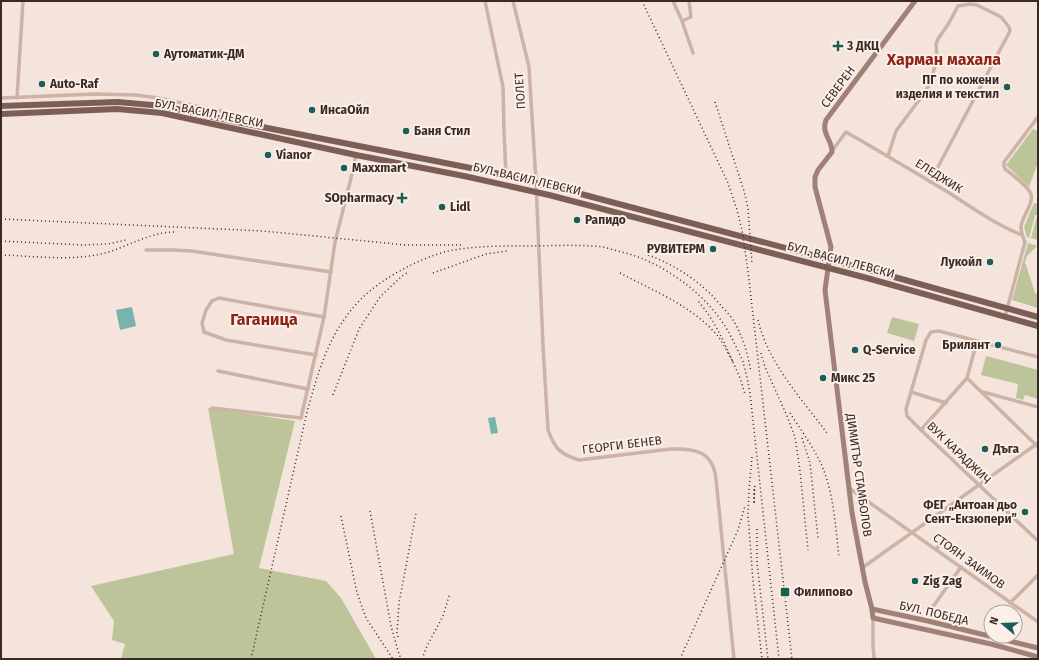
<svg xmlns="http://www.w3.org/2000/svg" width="1039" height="660" viewBox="0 0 1039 660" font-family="'Fira Sans',sans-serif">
<rect width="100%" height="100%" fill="#f4e4db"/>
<!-- green -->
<g fill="#bdc49a">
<polygon points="1033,129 1038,131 1038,162 1029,187 1006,165"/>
<polygon points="1034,203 1038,204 1038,215 1035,215 1029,238 1027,237 1024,227"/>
<polygon points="1037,216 1038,216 1038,240 1031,238"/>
<polygon points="1028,243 1037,246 1027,256 1025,262 1035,293 1038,294 1038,308 1012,300"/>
<polygon points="892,317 919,324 914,341 887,333"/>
<polygon points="986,356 1038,370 1038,399 1025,395 1023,400 1016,398 1018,384 981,375"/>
<polygon points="208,408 295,421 259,568 326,581 341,598 376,659 121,659 125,644 112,640 114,621 91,586 234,554"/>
</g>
<!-- water -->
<g fill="#78b3ac">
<polygon points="132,307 136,326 120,330 116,310"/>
<polygon points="495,417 498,433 491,434 488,418"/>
</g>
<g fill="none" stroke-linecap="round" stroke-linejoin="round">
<!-- street -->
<g stroke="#cdb2a6" stroke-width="3.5">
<polyline points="485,1 503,87 504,131 506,176"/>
<path d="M513,1L529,67L536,182L543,346L548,430C555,449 560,454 579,460L671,449C696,448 713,452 716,479L734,659"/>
<polyline points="673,1 682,21"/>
<polyline points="689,1 691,17 682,21 693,53"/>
<polyline points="1,98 95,94 136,95 158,98 225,112 232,121"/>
<polyline points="17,98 23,1"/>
<path d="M832,151L846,132C881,152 916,173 951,194C974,209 997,225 1022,235"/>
<polyline points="888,156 896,131 925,92 930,83 937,59 936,44 938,39 949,23 958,6 970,4 977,5 1001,17 1009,27 1010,31 930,182"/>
<polyline points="146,250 172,250 192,251 331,272"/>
<path d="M1005,317L1025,242C1023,237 1021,233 1021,227C1021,217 1036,202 1030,192C1025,184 1013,175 1005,169L1004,166V162L1038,117"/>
<polyline points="316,355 226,340 204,332 202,323 206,310 212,301 219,298 324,317"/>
<polyline points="1038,357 939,331 931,332 926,340 906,409 907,416 921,430 1038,541"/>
<polyline points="218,371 308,389"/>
<polyline points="967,378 1038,447"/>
<polyline points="911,392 946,403"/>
<polyline points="983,392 1038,407"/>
<polyline points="212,408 301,418 324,317 335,242 351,178 356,155"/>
<polyline points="921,430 967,378 977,341"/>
<polyline points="849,488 1038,622"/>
<polyline points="936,549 946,539"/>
<polyline points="862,568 1038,443"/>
<polyline points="1010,603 1038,575"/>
<polyline points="930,611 961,567"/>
<polyline points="873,618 873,645 874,659"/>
</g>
<!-- secondary -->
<g stroke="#a18077" stroke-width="5">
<path d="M915,1L826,120C821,134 832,139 832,152L818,170L815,177V187L831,247L825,290L852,513L865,582L872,609L873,618L991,644L1038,657"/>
<polyline points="872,609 928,621 1038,648"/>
</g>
<!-- primary -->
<g stroke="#7c5e57" stroke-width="6">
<polyline points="1,106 118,102 163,106 232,121 491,172 581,194 869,270 1038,317"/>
<polyline points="1,114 117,109 162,113 356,155 464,176 549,195 867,278 1038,326"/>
</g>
<!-- rail -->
<g stroke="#392a28" stroke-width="1.5" stroke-dasharray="1 3" stroke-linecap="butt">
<polyline points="642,1 728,183 737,210 742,230 748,271 792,659"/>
<polyline points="715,102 744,191 748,208 752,264"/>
<polyline points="1,219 263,231 406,245 464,245"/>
<polyline points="1,241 83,245 108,244 126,240"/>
<path d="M1,255C34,256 69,261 101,254C127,248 150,231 177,232"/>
<path d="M648,255C678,266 704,284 723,308C728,313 733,319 736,325C744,340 748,356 751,372"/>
<polyline points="433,273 486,254 507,251"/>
<path d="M620,273C654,291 692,306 717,335C723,343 728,353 733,362C723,340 714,319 698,301"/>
<path d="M758,320C768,363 801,398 827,433"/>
<polyline points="761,353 765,367 787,416 795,437 800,471 808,550"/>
<polyline points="733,362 740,378 745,394"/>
<polyline points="333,395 359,329 380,297 402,276 407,273"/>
<path d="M790,413C801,430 817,452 824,471C834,497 836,531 839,558"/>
<polyline points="802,438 810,463 818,538"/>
<polyline points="752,457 749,489 748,515 753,581 762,659"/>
<polyline points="754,489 754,504 755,483"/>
<polyline points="370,511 391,626 398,651 401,659"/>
<polyline points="341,516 357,593 366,618 393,659"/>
<polyline points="757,529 757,562 768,659"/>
<polyline points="398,637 397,633 399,603 416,513"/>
<path d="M251,659L307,412C319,369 329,332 361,299C382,278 420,258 448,251C473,246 499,246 524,246C550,246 577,244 603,247C608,248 613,250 618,251C635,255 650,261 665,270C698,290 722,314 737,349C740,355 743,360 744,366C747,375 748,384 750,393L779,659"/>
<polyline points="422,659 427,646 443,616 450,593"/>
<polyline points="680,659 738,530 745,506"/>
</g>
</g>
<!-- markers -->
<g fill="#1a5e57" stroke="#fbefe8" stroke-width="1.5">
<path d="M836 40h4v4h4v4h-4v4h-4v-4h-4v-4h4z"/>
<circle cx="156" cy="54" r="4"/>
<circle cx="42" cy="84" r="4"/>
<circle cx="1007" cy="87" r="4"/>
<circle cx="312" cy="110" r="4"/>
<circle cx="406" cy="131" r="4"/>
<circle cx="268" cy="155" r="4"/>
<circle cx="344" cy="168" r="4"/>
<path d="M400 192h4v4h4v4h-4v4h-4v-4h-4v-4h4z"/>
<circle cx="442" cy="207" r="4"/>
<circle cx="577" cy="220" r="4"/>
<circle cx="713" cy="249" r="4"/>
<circle cx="990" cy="262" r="4"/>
<circle cx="998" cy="345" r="4"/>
<circle cx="855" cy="350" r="4"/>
<circle cx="823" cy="378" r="4"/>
<circle cx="985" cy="449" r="4"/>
<circle cx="1025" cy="512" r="4"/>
<circle cx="915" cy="581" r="4"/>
<rect x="780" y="587" width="10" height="10" rx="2"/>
</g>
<g text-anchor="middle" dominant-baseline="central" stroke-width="4" stroke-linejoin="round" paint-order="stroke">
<!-- poi labels -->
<g font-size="12" font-weight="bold" fill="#392a28" stroke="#fbefe8" text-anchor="start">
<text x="847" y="46">3 ДКЦ</text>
<text x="164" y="54">Аутоматик-ДМ</text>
<text x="999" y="80" text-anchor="end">ПГ по кожени<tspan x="999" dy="14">изделия и текстил</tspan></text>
<text x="50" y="84">Auto-Raf</text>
<text x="320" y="110">ИнсаОйл</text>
<text x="414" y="131">Баня Стил</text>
<text x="276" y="155">Vianor</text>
<text x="352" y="168">Maxxmart</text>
<text x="394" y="198" text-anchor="end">SOpharmacy</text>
<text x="450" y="207">Lidl</text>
<text x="585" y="220">Рапидо</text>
<text x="705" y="249" text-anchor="end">РУВИТЕРМ</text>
<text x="982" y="262" text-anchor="end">Лукойл</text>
<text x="990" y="345" text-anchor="end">Брилянт</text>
<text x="863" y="350">Q-Service</text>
<text x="831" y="378">Микс 25</text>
<text x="993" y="449">Дъга</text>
<text x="1017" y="505" text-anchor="end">ФЕГ „Антоан дьо<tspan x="1017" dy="14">Сент-Екзюпери”</tspan></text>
<text x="923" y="581">Zig Zag</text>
<text x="794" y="592">Филипово</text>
</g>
<!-- street labels -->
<g font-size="12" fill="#392a28" stroke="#fbefe8">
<text transform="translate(838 87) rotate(-53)">СЕВЕРЕН</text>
<text transform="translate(520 91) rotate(-94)">ПОЛЕТ</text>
<text transform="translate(209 113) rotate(11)">БУЛ. ВАСИЛ ЛЕВСКИ</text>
<text transform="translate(939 176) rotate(32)">ЕЛЕДЖИК</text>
<text transform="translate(527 179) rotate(13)">БУЛ. ВАСИЛ ЛЕВСКИ</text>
<text transform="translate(841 260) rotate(15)">БУЛ. ВАСИЛ ЛЕВСКИ</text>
<text transform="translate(622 445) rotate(-7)">ГЕОРГИ БЕНЕВ</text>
<text transform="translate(959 453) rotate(44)">ВУК КАРАДЖИЧ</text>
<text transform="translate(859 475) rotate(82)">ДИМИТЪР СТАМБОЛОВ</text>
<text transform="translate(969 561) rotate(36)">СТОЯН ЗАИМОВ</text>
<text transform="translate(934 613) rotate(13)">БУЛ. ПОБЕДА</text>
</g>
<!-- district labels -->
<g font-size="16" font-weight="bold" fill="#8e231a" stroke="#fbefe8">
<text x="944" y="59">Харман махала</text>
<text x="264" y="319">Гаганица</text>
</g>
</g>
<!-- border -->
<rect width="1039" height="660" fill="none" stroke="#392a28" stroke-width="4"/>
<!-- north arrow -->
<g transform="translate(1003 624) rotate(289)"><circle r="19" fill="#fbefe8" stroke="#ada09b"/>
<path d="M0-3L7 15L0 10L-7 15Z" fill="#1a5e57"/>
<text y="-6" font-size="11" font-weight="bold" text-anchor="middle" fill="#392a28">N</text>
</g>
</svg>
